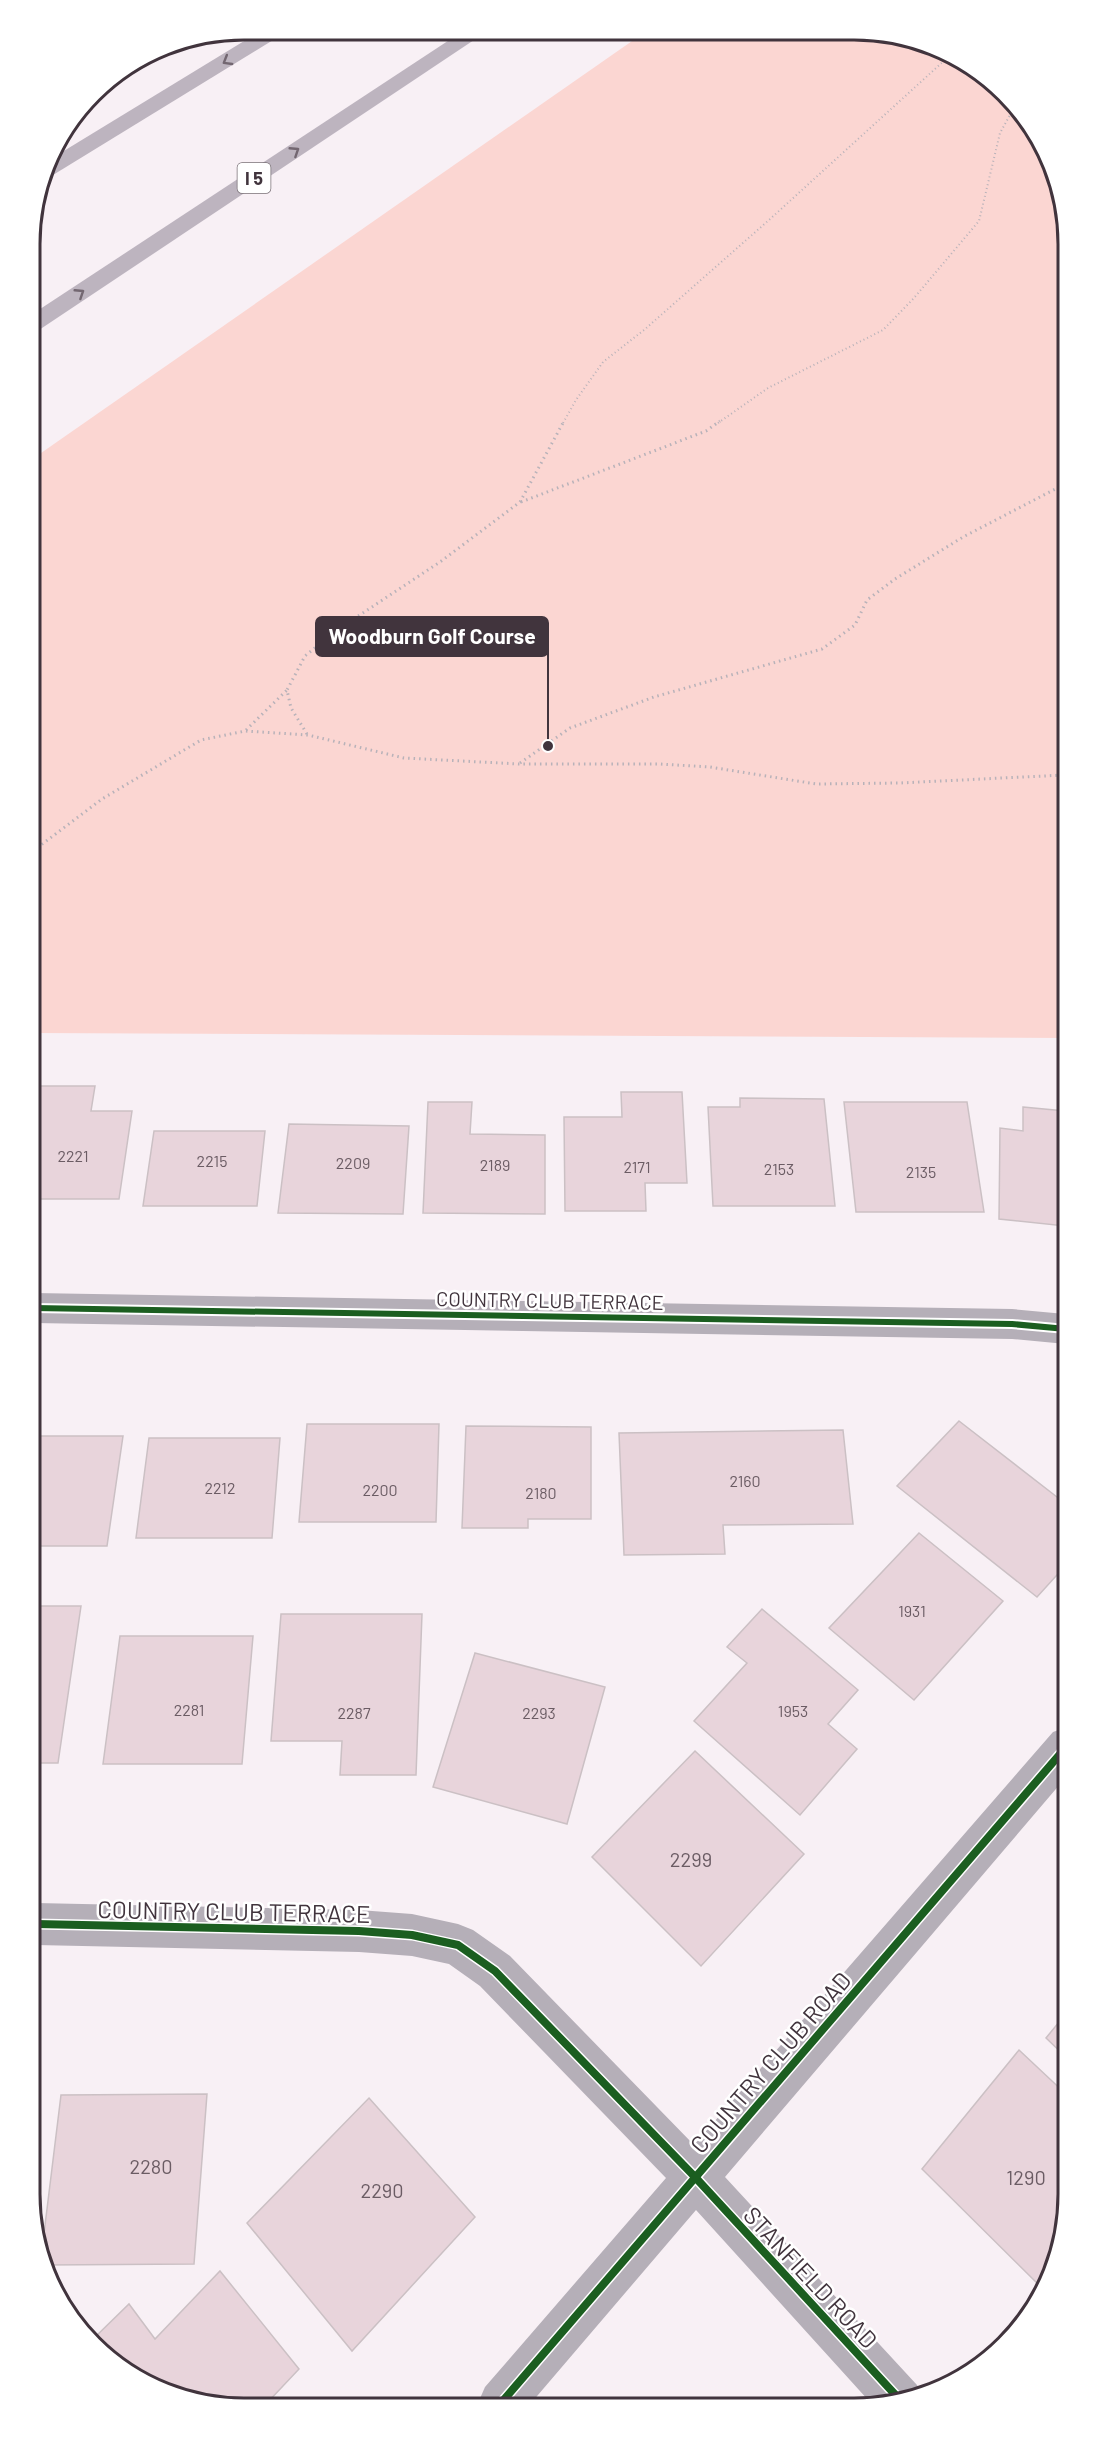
<svg xmlns="http://www.w3.org/2000/svg" width="1099" height="2438" viewBox="0 0 1099 2438" font-family="Barlow,sans-serif">
<rect width="100%" height="100%" fill="#f8f0f5"/>
<!-- green -->
<polygon fill="#fbd6d2" points="645,32 896,34 996,83 1040,137 1062,188 1065,1038 33,1033 31,460"/>
<!-- building -->
<g fill="#e8d4db" stroke="#cbc0c4" stroke-width="1.5">
<polygon points="33,1086 95,1086 91,1111 132,1111 119,1199 34,1199"/>
<polygon points="621,1092 682,1092 687,1183 645,1183 646,1211 565,1211 564,1117 622,1117"/>
<polygon points="740,1098 824,1099 835,1206 713,1206 708,1107 740,1107"/>
<polygon points="428,1102 472,1102 470,1134 545,1135 545,1214 423,1213"/>
<polygon points="844,1102 967,1102 984,1212 856,1212"/>
<polygon points="1023,1107 1065,1111 1065,1226 999,1219 1000,1128 1023,1131"/>
<polygon points="289,1124 409,1126 403,1214 278,1213"/>
<polygon points="154,1131 265,1131 257,1206 143,1206"/>
<polygon points="959,1421 1066,1504 1066,1565 1037,1597 897,1486"/>
<polygon points="307,1424 439,1424 436,1522 299,1522"/>
<polygon points="466,1426 591,1427 591,1519 528,1519 528,1528 462,1528"/>
<polygon points="843,1430 853,1524 723,1525 725,1554 624,1555 619,1433"/>
<polygon points="35,1436 123,1436 107,1546 35,1546"/>
<polygon points="149,1438 280,1438 272,1538 136,1538"/>
<polygon points="919,1533 1003,1601 914,1700 829,1628"/>
<polygon points="35,1606 81,1606 58,1763 36,1763"/>
<polygon points="762,1609 858,1690 828,1724 857,1749 800,1815 694,1721 747,1663 727,1647"/>
<polygon points="281,1614 422,1614 416,1775 340,1775 342,1741 271,1741"/>
<polygon points="120,1636 253,1636 242,1764 103,1764"/>
<polygon points="475,1653 605,1687 567,1824 433,1787"/>
<polygon points="695,1751 804,1854 701,1966 592,1857"/>
<polygon points="1068,2011 1068,2059 1046,2038"/>
<polygon points="1019,2050 1068,2096 1069,2208 1053,2276 1044,2290 922,2169"/>
<polygon points="207,2094 194,2264 44,2265 41,2258 61,2095"/>
<polygon points="369,2098 475,2217 352,2351 247,2223"/>
<polygon points="220,2271 299,2369 266,2404 203,2404 103,2355 91,2341 129,2304 155,2339"/>
</g>
<g fill="none" stroke-linecap="round" stroke-linejoin="round">
<!-- path-far1 -->
<g stroke="#b8b2b9" stroke-width="2" stroke-dasharray="1 3" stroke-linecap="butt">
<polyline points="563,423 576,400 603,362 644,330 769,220 946,59"/>
<polyline points="718,423 768,388 883,330 914,298 979,221 1000,133 1015,106"/>
</g>
<!-- path -->
<g stroke="#b8b2b9" stroke-width="3" stroke-dasharray="1.5 4" stroke-linecap="butt">
<polyline points="521,502 706,431 720,421"/>
<polyline points="246,730 287,690"/>
<polyline points="307,734 291,708 287,690 305,656 337,630 440,562 520,502 564,421"/>
<polyline points="520,763 570,728 654,697 822,649 855,625 867,600 895,579 963,537 1063,485"/>
<polyline points="33,851 102,799 201,740 245,731 308,735 404,758 519,764 660,764 710,767 816,784 900,783 1064,775"/>
</g>
<!-- minor -->
<g fill="#b5afb8" fill-rule="evenodd">
<polygon points="34,1293 1012,1309 1065,1314 1066,1344 1012,1339 34,1323"/>
<polygon points="1067,1727 1067,1776 725,2177 917,2385 922,2395 911,2401 869,2401 696,2210 532,2402 478,2403 485,2387 666,2178 480,1986 449,1964 412,1956 359,1952 36,1945 36,1903 359,1910 412,1914 458,1924 473,1930 510,1956 694,2145 1053,1732"/>
</g>
<!-- highway -->
<g fill="#bdb4bf" fill-rule="evenodd">
<polygon points="262,30 286,30 283,34 53,175 45,177 49,160"/>
<polygon points="463,31 486,32 39,330 31,332 31,315"/>
</g>
<defs>
<polyline id="cycleway-far1" points="34,1308 1012,1324 1066,1329"/>
<g id="cycleway">
<polyline points="36,1924 359,1931 412,1935 458,1945 495,1971 695,2177 901,2401"/>
<polyline points="501,2403 1067,1746"/>
</g>
</defs>
<!-- cycleway-far1 casing -->
<use href="#cycleway-far1" stroke="#fff" stroke-width="10"/>
<!-- cycleway casing -->
<use href="#cycleway" stroke="#fff" stroke-width="11"/>
<!-- cycleway-far1 -->
<use href="#cycleway-far1" stroke="#1b5e20" stroke-width="6"/>
<!-- cycleway -->
<use href="#cycleway" stroke="#1b5e20" stroke-width="8"/>
</g>
<!-- one-way arrows -->
<defs><path id="oneway-chevron" d="M-2-3.5L2.5 0L-2 3.5" fill="none" stroke-width="1.6" stroke-linecap="round" stroke-linejoin="round" transform="scale(1.5)"/></defs>
<g stroke="#736771">
<use href="#oneway-chevron" transform="translate(227 61) rotate(149)"/>
<use href="#oneway-chevron" transform="translate(295 151) rotate(-33)"/>
<use href="#oneway-chevron" transform="translate(80 293) rotate(-33)"/>
</g>
<g text-anchor="middle" dominant-baseline="central" stroke-width="5" stroke-linejoin="round" paint-order="stroke">
<!-- number labels -->
<g font-size="16" fill="#6b5c64">
<text x="73" y="1155">2221</text>
<text x="212" y="1160">2215</text>
<text x="353" y="1162">2209</text>
<text x="495" y="1164">2189</text>
<text x="637" y="1166">2171</text>
<text x="779" y="1168">2153</text>
<text x="921" y="1171">2135</text>
<text x="745" y="1480">2160</text>
<text x="220" y="1487">2212</text>
<text x="380" y="1489">2200</text>
<text x="541" y="1492">2180</text>
<text x="912" y="1610">1931</text>
<text x="189" y="1709">2281</text>
<text x="793" y="1710">1953</text>
<text x="354" y="1712">2287</text>
<text x="539" y="1712">2293</text>
</g>
<!-- shield labels -->
<rect fill="#fff" stroke="#7a7177" stroke-width="1.5" x="237.5" y="163" width="33" height="30" rx="4.5"/>
<g font-size="18" font-weight="bold" fill="#41343d">
<text x="254" y="178">I 5</text>
</g>
<!-- street labels -->
<g font-size="20" fill="#41343d" stroke="#fff">
<text transform="translate(550 1300) rotate(1)">COUNTRY CLUB TERRACE</text>
</g>
<!-- near-number labels -->
<g font-size="20" fill="#6b5c64">
<text x="691" y="1859">2299</text>
<text x="151" y="2166">2280</text>
<text x="1026" y="2177">1290</text>
<text x="382" y="2190">2290</text>
</g>
<!-- near-street labels -->
<g font-size="24" fill="#41343d" stroke="#fff">
<text transform="translate(234 1911) rotate(1)">COUNTRY CLUB TERRACE</text>
<text transform="translate(770 2062) rotate(-49)">COUNTRY CLUB ROAD</text>
<text transform="translate(811 2277) rotate(47)">STANFIELD ROAD</text>
</g>
</g>
<!-- crop -->
<path d="M0 0H1099V2438H0ZM244 40H854A204 204 0 0 1 1058 244V2194A204 204 0 0 1 854 2398H244A204 204 0 0 1 40 2194V244A204 204 0 0 1 244 40Z" fill="#fff" fill-rule="evenodd"/>
<path fill="none" stroke="#41343d" stroke-width="3" d="M244 40H854A204 204 0 0 1 1058 244V2194A204 204 0 0 1 854 2398H244A204 204 0 0 1 40 2194V244A204 204 0 0 1 244 40Z"/>
<!-- callouts -->
<path fill="none" stroke="#41343d" stroke-width="2" d="M548 746L548 637"/>
<circle fill="#41343d" stroke="#fff" stroke-width="2" cx="548" cy="746" r="6"/>
<rect fill="#41343d" stroke="#41343d" stroke-width="2" x="316" y="617" width="232" height="39" rx="6"/>
<g font-size="21" text-anchor="middle" font-weight="bold" fill="#fff">
<text x="432" y="644">Woodburn Golf Course</text>
</g>
</svg>
